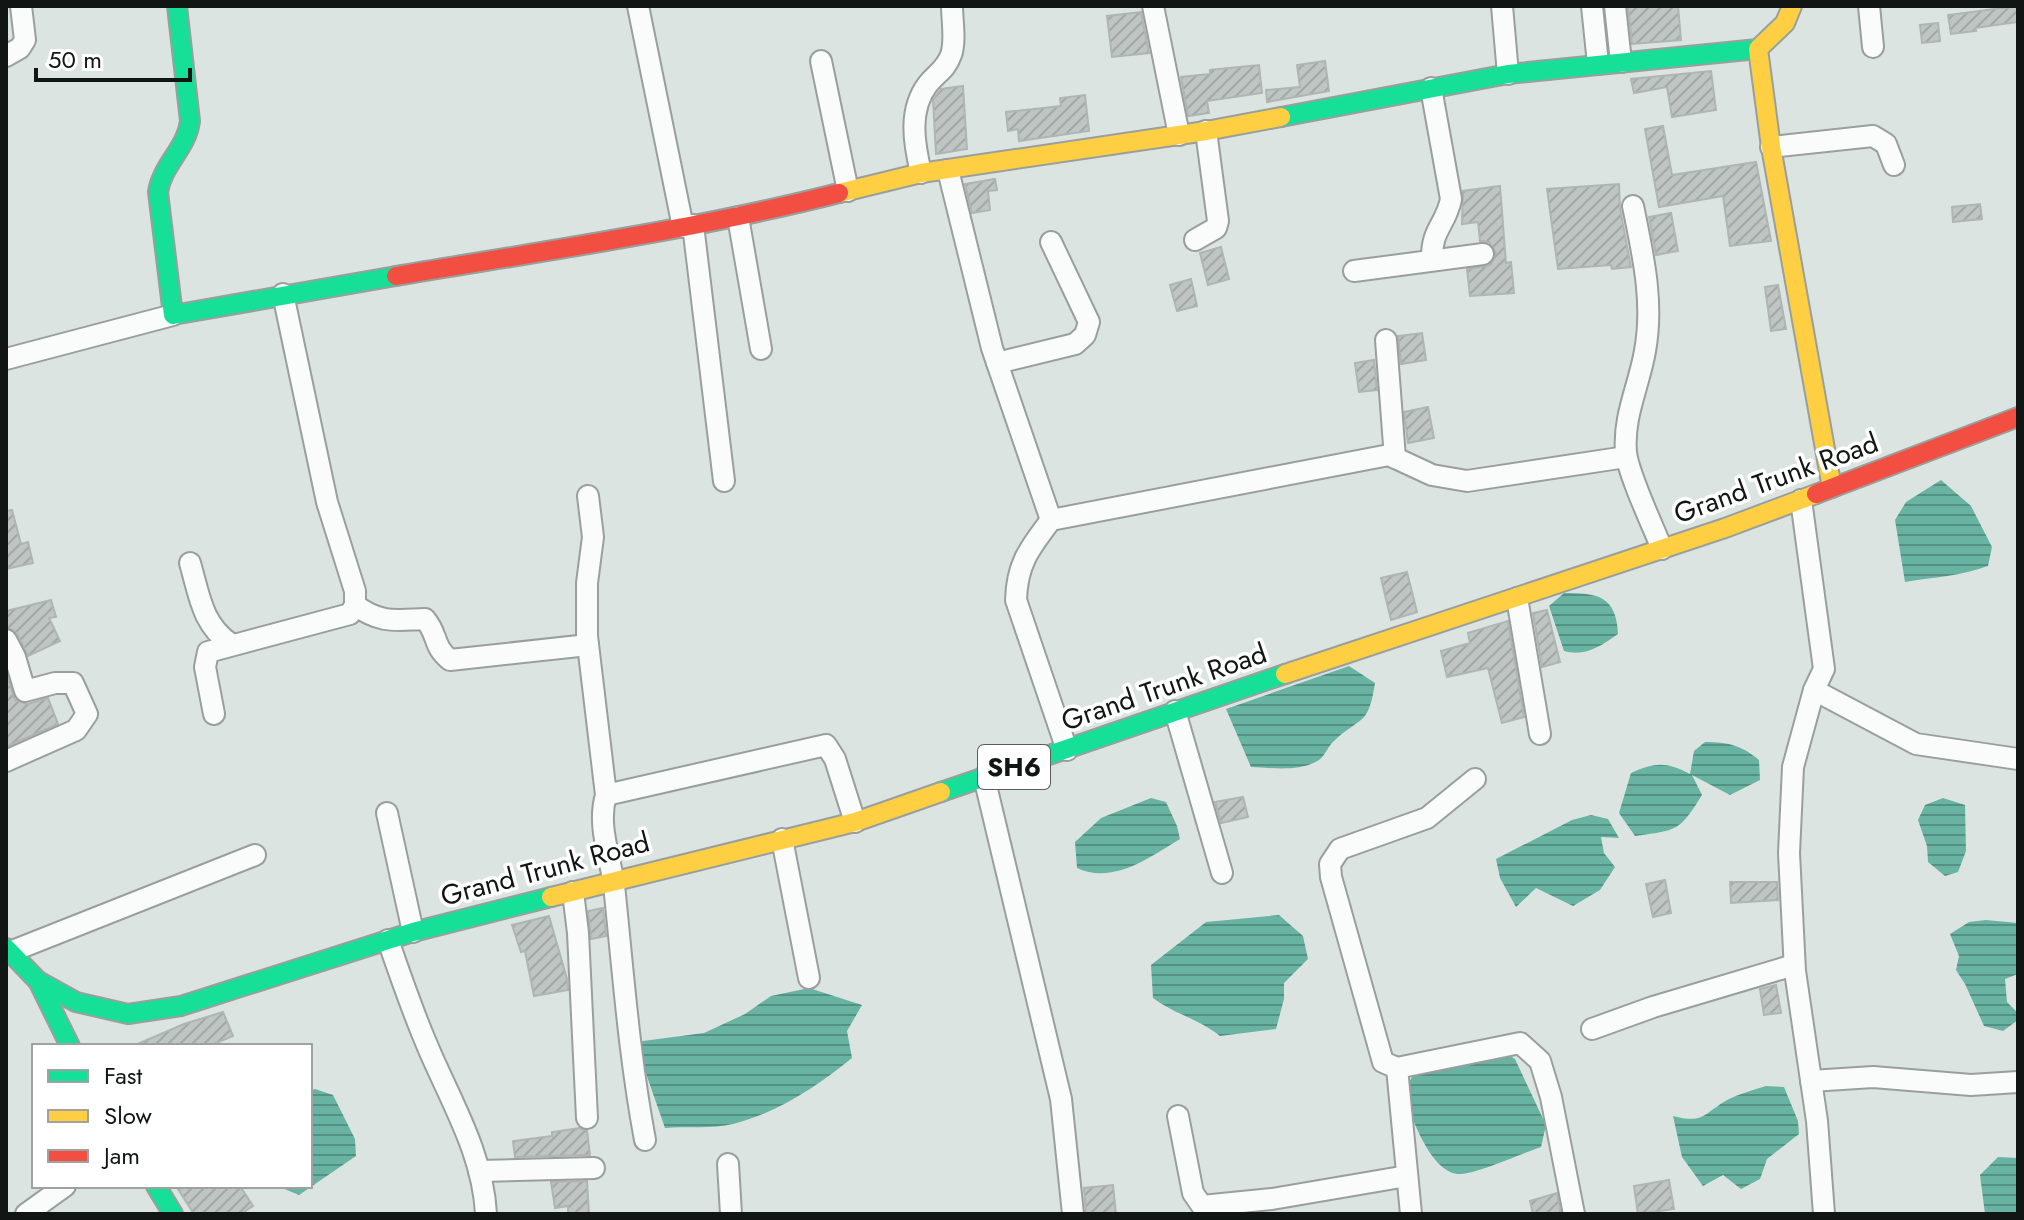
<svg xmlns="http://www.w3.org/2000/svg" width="2024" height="1220" viewBox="0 0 2024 1220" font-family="Jost,sans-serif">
<defs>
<pattern id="water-rules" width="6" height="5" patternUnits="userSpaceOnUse" patternTransform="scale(2)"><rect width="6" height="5" fill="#68b3a2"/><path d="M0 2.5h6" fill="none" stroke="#549183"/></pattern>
<pattern id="building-hatch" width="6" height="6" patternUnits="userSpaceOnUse" patternTransform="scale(2)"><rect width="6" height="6" fill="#bfc5c3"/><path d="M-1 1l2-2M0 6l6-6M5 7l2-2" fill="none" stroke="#a3a8a7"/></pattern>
</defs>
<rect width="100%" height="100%" fill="#dce4e2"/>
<!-- water -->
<g fill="url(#water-rules)">
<path d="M1941,480L1971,506L1992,547L1988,566C1961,576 1934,577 1905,582L1895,520L1906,502Z"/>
<path d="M1564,593C1597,593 1616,595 1618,634C1601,646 1585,657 1564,651L1549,606Z"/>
<path d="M1349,666L1375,683C1368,727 1362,715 1334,741C1328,746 1325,756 1319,760C1300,772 1273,768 1251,767L1226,709Z"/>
<path d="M1705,742C1728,742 1741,745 1759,760L1760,780L1730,795L1692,775L1702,795C1679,832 1677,830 1635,836L1619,813L1631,773C1656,762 1666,762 1690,774L1694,751Z"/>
<path d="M1151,798L1166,802L1177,826L1180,839C1150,857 1113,885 1077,868L1075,842L1101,818Z"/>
<polygon points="1943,798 1965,805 1966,851 1958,872 1945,876 1928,862 1927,846 1918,820 1925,805"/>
<polygon points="1591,815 1608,819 1619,838 1601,837 1604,853 1615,867 1600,890 1573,906 1536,888 1516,907 1500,878 1496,859 1572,820"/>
<path d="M1279,915L1303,936L1308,959L1284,983V999L1276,1029L1220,1036C1199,1019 1174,1014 1153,998L1151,965L1206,922Z"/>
<polygon points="1986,920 2018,923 2018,974 2005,979 2007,1002 2018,1013 2018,1020 2003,1031 1984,1026 1965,984 1956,970 1959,956 1950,934 1969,922"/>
<path d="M809,988L862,1005L847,1031L852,1058C818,1086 777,1113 733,1124C712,1129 686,1126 665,1128L635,1042L704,1033L745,1014L771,996Z"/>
<path d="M1500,1050L1515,1059L1546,1125L1541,1147C1522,1153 1473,1176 1457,1174C1429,1170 1412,1116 1402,1093L1416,1071Z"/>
<path d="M1766,1086L1784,1087L1798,1121L1799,1134L1767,1159L1760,1179L1741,1189L1723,1175L1703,1186L1682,1157L1673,1116C1704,1124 1703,1114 1727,1100C1739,1094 1753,1090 1766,1086Z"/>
<polygon points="315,1089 333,1095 355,1139 356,1156 299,1195 277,1186 310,1186 310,1091"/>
<polygon points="1998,1157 2018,1158 2018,1214 1985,1214 1980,1175"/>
</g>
<!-- building -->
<g fill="url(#building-hatch)" stroke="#aeb5b3" stroke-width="2">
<polygon points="1628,6 1678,6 1681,40 1632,44"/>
<polygon points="2018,6 2018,22 1975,28 1976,31 1951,34 1948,15"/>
<polygon points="1141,12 1149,53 1112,57 1107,16"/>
<polygon points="1938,23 1940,41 1922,43 1920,25"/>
<polygon points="1325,61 1329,91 1267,102 1266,90 1300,87 1297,65"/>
<polygon points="1259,65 1262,93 1207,101 1209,113 1188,116 1181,77 1210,74 1210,70"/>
<polygon points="1711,71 1716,110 1672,117 1667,87 1634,93 1631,79"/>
<polygon points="963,86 967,149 936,154 933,100 941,89"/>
<polygon points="1085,95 1089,131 1019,141 1018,129 1008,131 1006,112 1061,106 1060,98"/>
<polygon points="1663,126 1672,175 1756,162 1771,241 1730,246 1723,196 1659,207 1645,129"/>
<polygon points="995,179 997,190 988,191 990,210 972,213 965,184"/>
<polygon points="1619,184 1620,209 1631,267 1612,269 1611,265 1558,269 1547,189"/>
<polygon points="1500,186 1506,263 1511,262 1514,293 1470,296 1467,269 1490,265 1496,253 1489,242 1480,241 1478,222 1462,224 1463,191"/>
<polygon points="1980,204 1982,219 1953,222 1952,207"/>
<polygon points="1671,213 1678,251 1656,255 1649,217"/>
<polygon points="1221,247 1229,279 1208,285 1200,253"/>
<polygon points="1191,279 1197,306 1177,311 1170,285"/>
<polygon points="1778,285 1786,329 1771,331 1765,287"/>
<polygon points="1422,333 1426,360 1401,364 1398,336"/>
<polygon points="1374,360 1377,390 1359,392 1355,363"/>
<polygon points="1428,407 1434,438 1408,443 1404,412"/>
<polygon points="12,510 21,544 28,542 33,563 6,569 6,511"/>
<polygon points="1407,572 1417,612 1391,620 1381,578"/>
<polygon points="51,600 56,617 49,618 60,641 28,656 17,633 6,627 6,611"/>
<polygon points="1547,610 1560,662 1542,667 1533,613"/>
<polygon points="1508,621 1524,717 1502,723 1488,668 1447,677 1441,651 1470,643 1468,633"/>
<polygon points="6,672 15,700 28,704 48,698 58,724 6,747"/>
<polygon points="1243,797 1248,817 1221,823 1215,802"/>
<polygon points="1665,880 1671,913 1653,917 1646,884"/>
<polygon points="1730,882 1777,882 1778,900 1731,903"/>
<polygon points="603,908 606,936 591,939 588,911"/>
<polygon points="549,916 567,979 568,990 534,996 525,951 521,952 512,925"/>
<polygon points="1776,985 1781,1013 1764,1015 1760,989"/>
<polygon points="223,1012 233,1036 209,1046 133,1046 184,1024"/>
<polygon points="580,1128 587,1131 590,1155 515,1157 513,1141 552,1136 552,1132"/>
<polygon points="1669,1180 1674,1209 1638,1214 1634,1186"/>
<polygon points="587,1181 589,1214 568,1214 568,1206 555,1208 551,1182"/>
<polygon points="1113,1185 1116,1214 1086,1214 1084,1188"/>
<polygon points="176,1186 240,1186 253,1206 241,1214 194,1214"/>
<polygon points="1557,1193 1561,1214 1533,1214 1530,1201"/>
</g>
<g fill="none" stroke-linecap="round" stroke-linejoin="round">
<defs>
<g id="street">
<polyline points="638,6 683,227"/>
<polyline points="1153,6 1179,135"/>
<polyline points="1502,6 1508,74"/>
<polyline points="1592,6 1598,64"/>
<polyline points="1615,6 1621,62"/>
<polyline points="1869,6 1873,47"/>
<polyline points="6,56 20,48 25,40 21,6"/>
<polyline points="821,61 848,191"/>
<path d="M1431,88L1451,199C1446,225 1431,229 1432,260"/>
<polyline points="1771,147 1873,136 1886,144 1894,165"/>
<polyline points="948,170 992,348 1051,520"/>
<path d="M921,173C914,143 908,110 928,84C937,73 946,69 951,55C956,41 952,21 952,6"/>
<path d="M1633,206C1643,255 1654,302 1645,351C1639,386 1623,416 1626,452C1628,474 1653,526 1662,549"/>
<polyline points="738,217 761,349"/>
<polyline points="693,225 724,481"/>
<polyline points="1195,240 1216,228 1218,221 1206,131"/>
<polyline points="1354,271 1483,254"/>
<polyline points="1386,340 1395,458"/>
<polyline points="6,359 173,315"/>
<polyline points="997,363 1075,344 1085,335 1089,322 1051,242"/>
<path d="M588,496L593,537L587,583V636L606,795C597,825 610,856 614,885C623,971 629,1055 645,1140"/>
<polyline points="1801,500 1824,669 1814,690 1793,767 1789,853 1795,971 1817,1121 1824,1214"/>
<path d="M190,563C199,594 202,625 231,644"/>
<polyline points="1517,598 1540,734"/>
<path d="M355,605C381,624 395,620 425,619C439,636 432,645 450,660L588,645"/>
<polyline points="6,640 15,657 25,691 55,683 73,683 87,714 76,730 6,761"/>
<polyline points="1814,690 1916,744 2018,759"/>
<polyline points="1175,711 1222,873"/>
<polyline points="214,714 205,667 208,652 350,614 355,605 355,591 327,502 283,294"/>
<path d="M1067,750L1016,600C1017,563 1030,548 1051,520L1389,455L1432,475L1467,481L1626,457"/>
<polyline points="984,777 1061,1099 1073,1214"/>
<polyline points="1475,779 1427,818 1340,849 1330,864 1331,877 1383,1062 1397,1068 1520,1043 1540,1061 1551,1097 1574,1214"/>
<polyline points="606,795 826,745 835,759 855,822"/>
<polyline points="387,813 413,932"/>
<polyline points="782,839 809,978"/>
<polyline points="573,892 578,933 587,1118"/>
<path d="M388,940C400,975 412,1010 427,1045C450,1100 483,1153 486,1214"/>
<polyline points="10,952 255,855"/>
<polyline points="1592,1029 1653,1007 1794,965"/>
<polyline points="1397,1068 1411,1214"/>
<polyline points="1811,1081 1873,1077 1971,1085 2018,1082"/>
<polyline points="1178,1116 1193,1193 1202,1206 1272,1199 1407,1176"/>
<polyline points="728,1164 731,1214"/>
<polyline points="479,1171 594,1168"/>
<polyline points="26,1214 65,1186"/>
</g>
<g id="fast">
<path d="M177,6L190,121C187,148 162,165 158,192L173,315L396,276"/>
<polyline points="1281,117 1508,74 1758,49"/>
<polyline points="941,792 1285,674"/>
<polyline points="6,948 38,981 76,1002 128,1014 181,1006 413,932 551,897"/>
<polyline points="38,981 70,1046"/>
<polyline points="156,1186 173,1214"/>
</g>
<g id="slow">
<polyline points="1792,6 1785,23 1758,49 1771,147 1832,488"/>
<polyline points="839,193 921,173 1206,131 1281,117"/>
<polyline points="1285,674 1725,528 1816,494"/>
<polyline points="551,897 855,822 941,792"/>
</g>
<g id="jam">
<path d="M396,276C544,251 693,230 839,193"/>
<polyline points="1816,494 2018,417"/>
</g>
</defs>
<!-- street casing -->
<use href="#street" stroke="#999f9d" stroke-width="24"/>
<!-- fast casing -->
<use href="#fast" stroke="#999f9d" stroke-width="22"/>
<!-- slow casing -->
<use href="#slow" stroke="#999f9d" stroke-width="22"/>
<!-- jam casing -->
<use href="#jam" stroke="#999f9d" stroke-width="22"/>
<!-- street -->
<use href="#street" stroke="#fafbfb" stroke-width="20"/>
<!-- fast -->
<use href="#fast" stroke="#16e098" stroke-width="18"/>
<!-- slow -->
<use href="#slow" stroke="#ffcf43" stroke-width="18"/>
<!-- jam -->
<use href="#jam" stroke="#f24e42" stroke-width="18"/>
</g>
<g text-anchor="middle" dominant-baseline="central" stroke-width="7" stroke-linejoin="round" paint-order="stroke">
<!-- shield labels -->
<rect fill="#fff" stroke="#585c5b" stroke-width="2" x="978" y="745" width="72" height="44" rx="6"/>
<g font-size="26" font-weight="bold" fill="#111615">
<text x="1014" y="767">SH6</text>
</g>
<!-- street labels -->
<g font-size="28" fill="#111615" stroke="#fff">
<text transform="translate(1776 478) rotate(-20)">Grand Trunk Road</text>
<text transform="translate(1164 687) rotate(-19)">Grand Trunk Road</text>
<text transform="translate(545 869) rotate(-15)">Grand Trunk Road</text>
</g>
</g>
<!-- border -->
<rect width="2024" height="1220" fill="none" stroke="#111615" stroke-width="16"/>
<!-- legend -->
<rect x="32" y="1044" width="280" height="144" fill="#ffffff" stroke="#a0a2a1" stroke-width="2"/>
<rect x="48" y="1070" width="40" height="12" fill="#16e098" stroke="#a0a2a1" stroke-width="2"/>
<text x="104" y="1084" font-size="24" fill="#111615">Fast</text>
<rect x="48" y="1110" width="40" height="12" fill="#ffcf43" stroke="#a0a2a1" stroke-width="2"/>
<text x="104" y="1124" font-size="24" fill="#111615">Slow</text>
<rect x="48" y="1150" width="40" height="12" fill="#f24e42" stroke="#a0a2a1" stroke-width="2"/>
<text x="104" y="1164" font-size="24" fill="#111615">Jam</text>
<!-- scale -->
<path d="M36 68v12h154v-12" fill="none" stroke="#111615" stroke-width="4"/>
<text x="48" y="68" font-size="24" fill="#111615" stroke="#ffffff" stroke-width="6" paint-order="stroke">50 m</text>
</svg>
